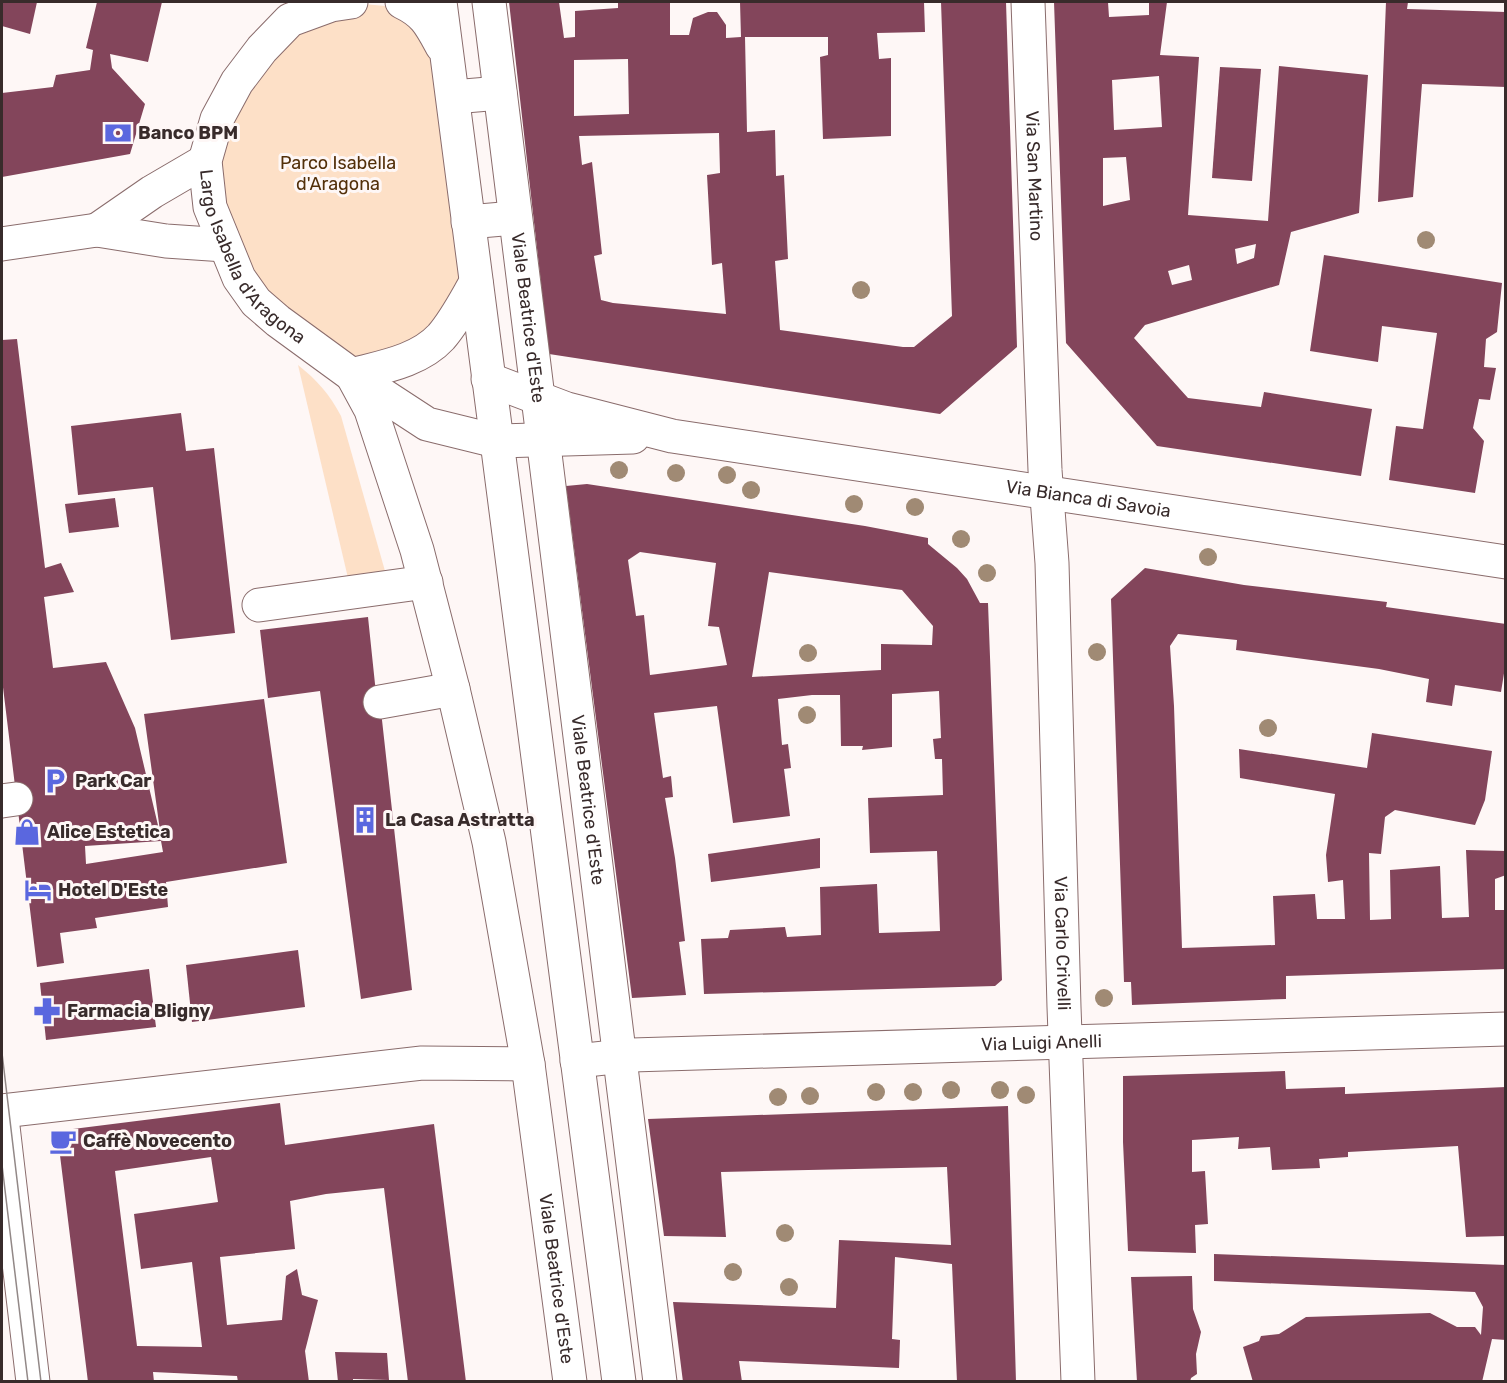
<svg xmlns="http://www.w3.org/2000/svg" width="1507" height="1383" viewBox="0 0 1507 1383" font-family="Rubik,sans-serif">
<rect width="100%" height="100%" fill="#fef7f6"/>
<!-- green -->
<g fill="#fde0c7">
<polygon points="363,4 408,8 445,59 469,276 445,325 374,362 342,356 252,287 226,235 214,161 228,109 283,33"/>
<path d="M298,365C317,380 330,395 341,416L385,571L348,578Z"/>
</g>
<!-- building -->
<g fill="#83455b" fill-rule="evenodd">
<polygon points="2,2 37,2 30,34 2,26"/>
<polygon points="97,2 162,2 148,62 110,54 112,68 145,104 130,154 2,177 2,93 53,87 56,75 90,70 93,50 86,48"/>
<path d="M509,2H559L564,38L575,37V11L618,8V2H670V35H689L693,18L708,12H717L726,25V38L741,37L740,2H924L925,32L877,33L879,59L891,58V136L823,139L820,57L828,55V37H745L747,132L775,130L776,176L784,175L788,259L775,261L780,330L903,347H914L952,316L941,2H1006L1017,347L940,414L549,354ZM628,59L629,114L574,116V60ZM719,133L720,173L707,175L712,265L722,263L726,314L613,303L601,300L594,256L602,254L592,162L582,165L579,136Z"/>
<path d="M1054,2H1108L1109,17L1149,15V2H1167L1160,55L1199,57L1188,215L1268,221L1279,66L1368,75L1359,213L1291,232L1279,285L1145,325L1134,338L1188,398L1261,407L1264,392L1372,409L1361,476L1157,446L1066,343ZM1159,76L1162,127L1114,130L1112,80ZM1126,157L1130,200L1103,206V158ZM1256,244L1254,258L1237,264L1235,249ZM1189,265L1192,280L1172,285L1168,271Z"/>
<polygon points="1386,2 1408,2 1407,9 1506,12 1506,87 1422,84 1413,197 1378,202"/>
<polygon points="1220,67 1261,69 1252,181 1212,178"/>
<polygon points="1324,255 1502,283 1497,332 1486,339 1484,367 1496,368 1490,400 1479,399 1473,428 1484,441 1475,493 1389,480 1396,426 1423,429 1437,333 1382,326 1378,362 1310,351"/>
<path d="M17,339L45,568L61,563L74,592L44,597L53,668L106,662L135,728L161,838L144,714L264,699L287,863L166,882L168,907L95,918L97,928L60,933L64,963L37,967L2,679V340ZM161,841L163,852L86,864L85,846Z"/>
<polygon points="181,413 186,451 214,448 235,633 171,640 153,487 78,495 71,426"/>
<path d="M587,484L865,526L928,538V544L957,568L967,579L980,603H988L1002,980L995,986L704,994L701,939L728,938L730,930L785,927L787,937L821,935L820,887L877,884L879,933L940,931L937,851L870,853L868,798L943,795L942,759H935L933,739L941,738L939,691L892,694V747L862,750L863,746H841L840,695H812L778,699L782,745L788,744L791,768L784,769L790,816L733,823L717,706L654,713L663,778L671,776L673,797L665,798L675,858L685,941L679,942L686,995L632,998L566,486ZM640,552L716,563L708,626L719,627L727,665L650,675L644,615L636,616L628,560ZM769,572L902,590L933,626L932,645L881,644V670L752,677Z"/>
<polygon points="115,498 119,527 69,533 65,504"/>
<polygon points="1145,568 1244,585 1387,602 1386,607 1506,624 1506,661 1501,692 1455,685 1452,706 1426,702 1429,679 1379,669 1236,650 1237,640 1178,634 1170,646 1174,706 1182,948 1275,945 1273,896 1315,894 1317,919 1345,919 1343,880 1328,882 1326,855 1335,794 1240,778 1239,749 1367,768 1372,733 1492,751 1485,800 1475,825 1395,810 1385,817 1381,854 1369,853 1370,920 1391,919 1390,870 1440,866 1442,918 1469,917 1466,850 1506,851 1506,875 1495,879 1495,910 1506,910 1506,969 1286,976 1286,999 1132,1005 1131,982 1124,982 1111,599"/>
<polygon points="368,617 375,684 380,702 412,990 361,999 320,691 268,698 260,630"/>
<polygon points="820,838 820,868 711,882 708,854"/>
<polygon points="298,950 305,1007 192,1022 186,965"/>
<polygon points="149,969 156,1027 46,1040 40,983"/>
<polygon points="1285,1071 1286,1089 1345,1087 1345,1094 1506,1087 1506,1236 1466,1237 1458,1146 1348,1152 1348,1157 1319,1159 1320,1168 1272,1170 1270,1147 1238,1149 1239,1137 1192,1140 1192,1172 1205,1171 1208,1224 1195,1225 1196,1253 1128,1251 1123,1142 1123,1076"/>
<path d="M280,1103L285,1145L434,1124L466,1382H408L384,1188L326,1194L290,1201L295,1249L220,1257L227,1325L282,1320L286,1276L297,1269L302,1295L318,1300L305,1351L309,1382H238L237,1376L153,1372L154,1382H88L57,1131ZM211,1157L218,1202L134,1214L141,1269L192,1262L202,1347L137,1346L115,1171Z"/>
<polygon points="1008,1106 1016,1382 957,1382 952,1264 895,1257 892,1339 900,1340 899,1368 739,1361 742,1382 683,1382 673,1302 836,1308 839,1240 951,1245 947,1167 721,1172 726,1237 664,1236 648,1119"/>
<polygon points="1214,1254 1506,1265 1506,1340 1492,1339 1482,1382 1253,1382 1243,1347 1259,1341 1261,1336 1279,1334 1306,1317 1430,1313 1457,1327 1475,1327 1481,1335 1483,1307 1475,1292 1214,1281"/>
<polygon points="1192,1276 1193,1309 1201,1332 1196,1354 1197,1374 1191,1378 1190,1382 1137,1382 1131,1277"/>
<polygon points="335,1352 387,1353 389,1380 353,1379 353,1382 338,1382"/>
</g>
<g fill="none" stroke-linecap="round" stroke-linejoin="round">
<defs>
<g id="minor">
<path id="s1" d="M489,2L660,1382"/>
<path id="s2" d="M1028,2L1045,470L1052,563L1064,1007L1078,1382"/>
<polyline points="453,97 500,93"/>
<polyline points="468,222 515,218"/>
<polyline points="97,230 152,192 205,161"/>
<polyline points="2,244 97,230 166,241 225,245"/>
<path id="s3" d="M488,379L567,409L672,436L1506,562"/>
<polyline points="496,441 633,437"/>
<polyline points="259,605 426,582"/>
<polyline points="380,702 453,689"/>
<polyline points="2,801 16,799"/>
<path id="s4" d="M577,1061L632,1055L1506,1029"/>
<polyline points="2,1111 422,1063 528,1064"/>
<polyline points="2,1118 33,1382"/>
</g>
<g id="major">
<path id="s5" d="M351,2L331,5L290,20L262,49L237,82L217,119L205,161L210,207L239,278L256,302L278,321L352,375L427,424L496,441"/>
<path d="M402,2C425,13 430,24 442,46"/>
<polyline points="440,2 619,1382"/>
<path id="s6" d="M352,375L371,410L417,550L453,689L489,842L528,1064L570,1382"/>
<path d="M352,375C382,367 419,361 441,337C455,321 465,301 476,282"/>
</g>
</defs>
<!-- minor casing -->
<use href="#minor" stroke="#8a6c6c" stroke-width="35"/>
<!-- major casing -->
<use href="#major" stroke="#8a6c6c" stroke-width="35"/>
<!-- minor -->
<use href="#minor" stroke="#fff" stroke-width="33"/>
<!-- major -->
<use href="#major" stroke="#fff" stroke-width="33"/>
<!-- tram -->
<g stroke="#928887" stroke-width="1.5">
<polyline points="2,1053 41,1382"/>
<polyline points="2,1165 28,1382"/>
</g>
</g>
<!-- trees -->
<g fill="#a08a74">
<circle cx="1426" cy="240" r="9"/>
<circle cx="861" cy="290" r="9"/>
<circle cx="619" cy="470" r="9"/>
<circle cx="676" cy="473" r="9"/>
<circle cx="727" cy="475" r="9"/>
<circle cx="751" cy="490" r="9"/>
<circle cx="854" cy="504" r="9"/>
<circle cx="915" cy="507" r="9"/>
<circle cx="961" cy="539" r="9"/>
<circle cx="1208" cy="557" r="9"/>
<circle cx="987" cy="573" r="9"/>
<circle cx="1097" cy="652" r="9"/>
<circle cx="808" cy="653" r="9"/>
<circle cx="807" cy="715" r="9"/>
<circle cx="1268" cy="728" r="9"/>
<circle cx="1104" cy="998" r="9"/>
<circle cx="951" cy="1090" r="9"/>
<circle cx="1000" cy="1090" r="9"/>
<circle cx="876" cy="1092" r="9"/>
<circle cx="913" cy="1092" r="9"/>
<circle cx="1026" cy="1095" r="9"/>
<circle cx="810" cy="1096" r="9"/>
<circle cx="778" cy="1097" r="9"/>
<circle cx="785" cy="1233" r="9"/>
<circle cx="733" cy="1272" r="9"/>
<circle cx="789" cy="1287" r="9"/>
</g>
<!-- icons -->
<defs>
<symbol id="bank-bare" viewBox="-9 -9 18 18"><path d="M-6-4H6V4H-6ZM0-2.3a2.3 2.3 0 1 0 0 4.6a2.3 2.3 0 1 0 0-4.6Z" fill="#5a67df" stroke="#fef7f6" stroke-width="2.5" paint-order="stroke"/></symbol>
<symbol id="parking-bare" viewBox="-9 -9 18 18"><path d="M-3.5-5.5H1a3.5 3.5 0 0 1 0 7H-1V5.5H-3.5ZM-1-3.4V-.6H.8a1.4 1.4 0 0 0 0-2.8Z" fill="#5a67df" stroke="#fef7f6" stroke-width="2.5" paint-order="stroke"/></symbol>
<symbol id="building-bare" viewBox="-9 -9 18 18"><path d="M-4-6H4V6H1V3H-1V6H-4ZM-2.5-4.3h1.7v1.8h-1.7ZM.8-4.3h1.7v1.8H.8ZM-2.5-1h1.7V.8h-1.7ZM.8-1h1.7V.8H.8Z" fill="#5a67df" stroke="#fef7f6" stroke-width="2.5" paint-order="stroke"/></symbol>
<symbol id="shop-bare" viewBox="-9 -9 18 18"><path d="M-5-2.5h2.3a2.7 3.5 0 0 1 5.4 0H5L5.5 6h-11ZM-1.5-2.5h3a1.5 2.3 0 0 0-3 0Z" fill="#5a67df" stroke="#fef7f6" stroke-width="2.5" paint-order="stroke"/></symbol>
<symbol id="hotel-bare" viewBox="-9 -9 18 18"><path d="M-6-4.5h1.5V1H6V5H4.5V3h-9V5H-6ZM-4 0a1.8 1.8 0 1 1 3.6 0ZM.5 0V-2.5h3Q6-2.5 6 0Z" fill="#5a67df" stroke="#fef7f6" stroke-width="2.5" paint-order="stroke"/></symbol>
<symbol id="pharmacy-bare" viewBox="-9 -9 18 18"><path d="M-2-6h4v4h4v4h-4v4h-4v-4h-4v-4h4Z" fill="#5a67df" stroke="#fef7f6" stroke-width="2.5" paint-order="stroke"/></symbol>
<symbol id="cafe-bare" viewBox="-9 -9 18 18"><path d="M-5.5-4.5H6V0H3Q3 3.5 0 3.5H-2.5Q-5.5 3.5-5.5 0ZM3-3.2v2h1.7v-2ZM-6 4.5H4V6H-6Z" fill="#5a67df" stroke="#fef7f6" stroke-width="2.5" paint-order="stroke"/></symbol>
</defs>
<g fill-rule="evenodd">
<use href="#bank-bare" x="99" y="114" width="38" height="38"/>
<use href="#parking-bare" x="36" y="762" width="38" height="38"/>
<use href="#building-bare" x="346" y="801" width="38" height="38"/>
<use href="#shop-bare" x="8" y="813" width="38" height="38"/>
<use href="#hotel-bare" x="19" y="871" width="38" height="38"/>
<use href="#pharmacy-bare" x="28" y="992" width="38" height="38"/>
<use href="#cafe-bare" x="44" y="1122" width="38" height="38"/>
</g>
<g text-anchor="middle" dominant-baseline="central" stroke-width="6" stroke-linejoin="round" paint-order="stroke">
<!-- poi labels -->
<g font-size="18" font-weight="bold" fill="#382b2b" stroke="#fef7f6" text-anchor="start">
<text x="138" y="133">Banco BPM</text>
<text x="75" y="781">Park Car</text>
<text x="385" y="820">La Casa Astratta</text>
<text x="47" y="832">Alice Estetica</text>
<text x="58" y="890">Hotel D'Este</text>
<text x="67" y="1011">Farmacia Bligny</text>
<text x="83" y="1141">Caffè Novecento</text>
</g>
<!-- park labels -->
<g font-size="18" fill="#53300a" stroke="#fef7f6">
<text x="338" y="163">Parco Isabella<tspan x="338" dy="21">d'Aragona</tspan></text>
</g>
<!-- street labels -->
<g font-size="18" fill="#382b2b" stroke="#fef7f6">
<text stroke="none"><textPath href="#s2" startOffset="174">Via San Martino</textPath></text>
<text stroke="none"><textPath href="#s5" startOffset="342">Largo Isabella d'Aragona</textPath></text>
<text stroke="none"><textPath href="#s1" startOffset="318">Viale Beatrice d'Este</textPath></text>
<text stroke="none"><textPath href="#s3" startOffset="614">Via Bianca di Savoia</textPath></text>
<text stroke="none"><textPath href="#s1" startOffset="804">Viale Beatrice d'Este</textPath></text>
<text stroke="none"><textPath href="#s2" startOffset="942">Via Carlo Crivelli</textPath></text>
<text stroke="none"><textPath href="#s4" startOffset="465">Via Luigi Anelli</textPath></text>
<text stroke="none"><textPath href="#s6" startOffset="930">Viale Beatrice d'Este</textPath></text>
</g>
</g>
<!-- border -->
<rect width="1507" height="1383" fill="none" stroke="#382b2b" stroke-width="6"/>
</svg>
